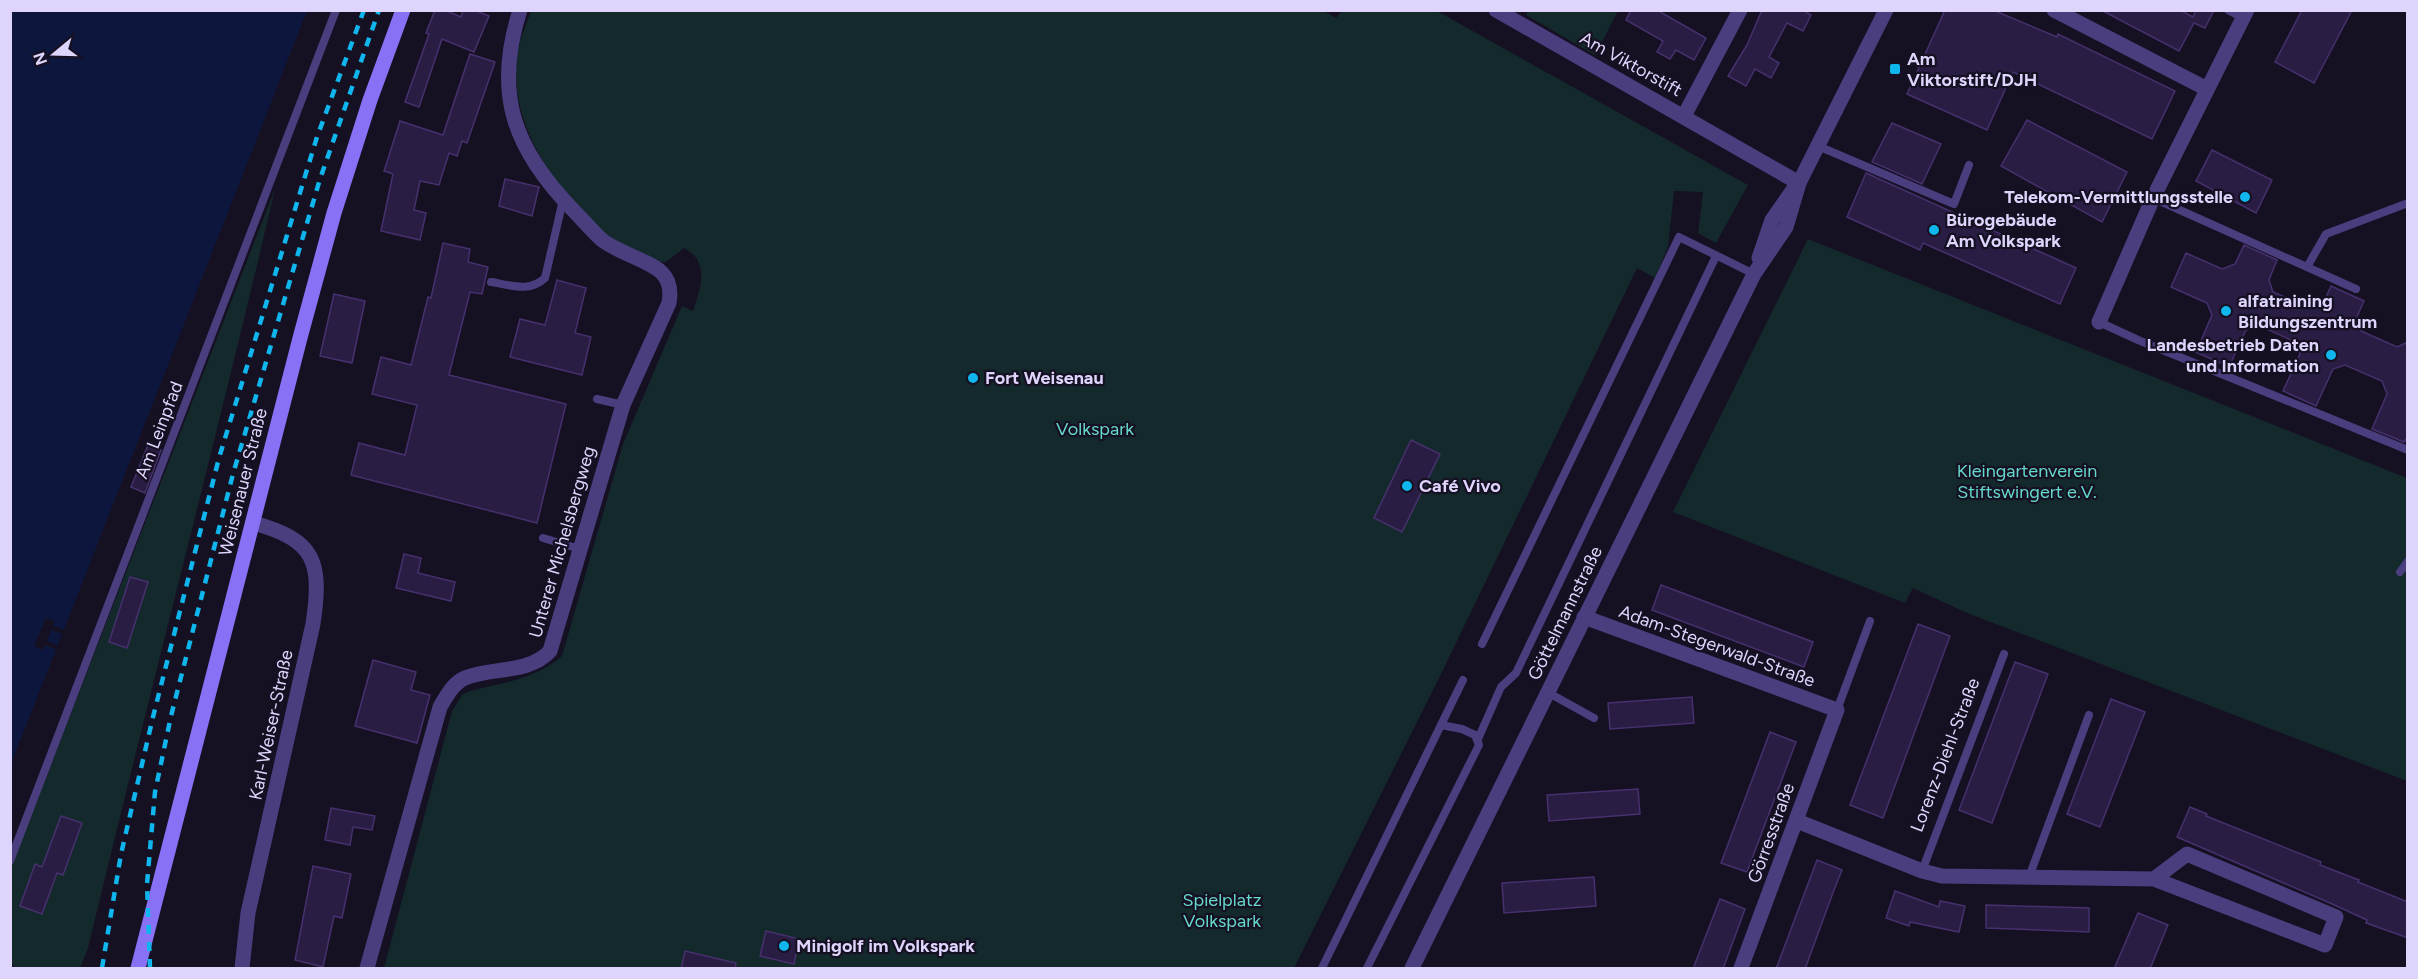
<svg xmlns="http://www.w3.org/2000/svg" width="2418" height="979" viewBox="0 0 2418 979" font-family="Figtree,sans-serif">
<rect width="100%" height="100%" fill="#161023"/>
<!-- green -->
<g fill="#13292c">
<path d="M1322,10L1336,18L1342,11H1437L1748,185L1716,243L1698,233L1703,192L1674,191L1668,247L1655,278L1637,268L1443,670L1294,968H384L452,711L462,695L470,691C502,683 536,679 562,656L623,444L682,306L693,311C701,287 710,262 684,248L666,262H657C639,252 617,243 601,230C587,220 577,206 566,193C533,153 509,104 518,50C521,37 527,23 531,11Z"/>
<polygon points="1528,11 1528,10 1618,11 1595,55 1526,15"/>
<path d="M275,189C216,442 149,694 88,948L80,968H15L10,961V870Z"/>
<polygon points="1808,239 2407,478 2407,781 1967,613 1913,588 1905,603 1673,512"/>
</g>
<!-- water -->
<polygon fill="#0d173e" points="11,11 307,11 11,764"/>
<!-- pier -->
<polygon fill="#161023" points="46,618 55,621 53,626 64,630 63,634 51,630 47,641 58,646 57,650 45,645 43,650 34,646"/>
<!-- building -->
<g fill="#2a1d43" stroke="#46306d" stroke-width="1.5">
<polygon points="435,10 445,10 461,17 463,10 474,10 489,16 474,52 442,39 419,107 405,102 429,34 426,33"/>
<polygon points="1631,10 1657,10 1706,38 1694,60 1676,50 1670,59 1657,52 1663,41 1626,20"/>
<polygon points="1762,10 1803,10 1811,15 1803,31 1787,23 1769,57 1779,63 1771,78 1755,69 1746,86 1728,76 1747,45"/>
<polygon points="1945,10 1993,10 2057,37 2058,34 2175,91 2152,139 2013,72 1987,130 1907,94"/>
<polygon points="2101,10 2180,10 2193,17 2196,10 2214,10 2205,28 2194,23 2179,51"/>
<polygon points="2302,10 2352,10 2314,83 2275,62"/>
<polygon points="470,54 495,62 467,143 462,141 457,156 449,153 439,185 420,181 414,210 426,213 420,240 381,231 393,174 384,171 400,121 443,135"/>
<polygon points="2027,120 2127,172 2102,222 2001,166"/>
<polygon points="1892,123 1941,144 1922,184 1872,162"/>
<polygon points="2212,150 2272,180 2256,213 2196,181"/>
<polygon points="1866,173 2076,268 2060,304 1923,243 1920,250 1847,217"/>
<polygon points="505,179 539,187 532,216 499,206"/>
<polygon points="443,243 470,249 468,262 488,267 482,294 470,292 449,375 566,404 537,523 351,475 359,443 405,455 417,405 372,394 381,357 411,365 428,297 431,298"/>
<polygon points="2244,245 2277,260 2269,280 2273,292 2311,308 2323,304 2331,286 2364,301 2356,319 2361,331 2397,347 2408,342 2408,436 2404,442 2372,429 2387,394 2382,381 2345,365 2333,369 2316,406 2283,391 2300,354 2295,342 2258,325 2246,330 2229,367 2196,352 2212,315 2207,303 2171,287 2186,253 2222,269 2235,264"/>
<polygon points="557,280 586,288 575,333 591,337 582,375 510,357 520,319 545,325"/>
<polygon points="334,294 365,301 352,363 320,356"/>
<polygon points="1411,440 1440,454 1402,532 1374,518"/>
<polygon points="148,445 161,450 145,493 131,487"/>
<polygon points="404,554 421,558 418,573 455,582 451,601 396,588"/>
<polygon points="130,577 148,582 127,648 109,642"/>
<polygon points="1661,585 1813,642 1804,667 1652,610"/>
<polygon points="1918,624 1950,636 1883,818 1850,805"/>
<polygon points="373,660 416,672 411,690 430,695 417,743 355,726"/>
<polygon points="2015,662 2048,674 1992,823 1959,810"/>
<polygon points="1692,697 1694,723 1610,729 1608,703"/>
<polygon points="2111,699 2145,712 2100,827 2067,814"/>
<polygon points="1770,732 1796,742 1747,872 1721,863"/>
<polygon points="1638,789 1640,814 1549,821 1547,795"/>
<polygon points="2190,807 2207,814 2206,816 2321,862 2320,865 2359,880 2358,882 2408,902 2408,938 2366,923 2367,920 2330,903 2177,837"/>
<polygon points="331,808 375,816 372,830 353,827 350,845 325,840"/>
<polygon points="61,816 82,823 63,875 57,873 42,914 20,906 35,864 42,867"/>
<polygon points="1817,860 1842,870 1834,890 1805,969 1776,969"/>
<polygon points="313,866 351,874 342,918 334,916 323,967 295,960"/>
<polygon points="1594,877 1596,906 1504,913 1502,883"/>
<polygon points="1895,891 1939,907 1940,901 1965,906 1959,932 1910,922 1909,926 1886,918"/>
<polygon points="1720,899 1745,909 1723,969 1693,969"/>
<polygon points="1986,905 2089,908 2089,932 1986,928"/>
<polygon points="2138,913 2168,925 2150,969 2114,969"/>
<polygon points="766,931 799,939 794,964 760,956"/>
<polygon points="685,951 736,963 735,969 681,969"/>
</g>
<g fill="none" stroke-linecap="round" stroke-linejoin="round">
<!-- service -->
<g stroke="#4a3e7f" stroke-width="8">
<polyline points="2228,10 2243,18"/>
<polyline points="1818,146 1954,204 1969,165"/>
<polyline points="2153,198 2356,289"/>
<polyline points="2307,267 2326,234 2408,203"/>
<path d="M491,282C511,285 529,293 545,278L563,200"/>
<polyline points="2099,322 2138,340 2408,450"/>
<polyline points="597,399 623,405"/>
<polyline points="543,538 580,549"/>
<polyline points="2400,572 2408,561"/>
<polyline points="1482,644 1679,237 1754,274"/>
<polyline points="1547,692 1594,718"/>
<polyline points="1837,710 1870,621"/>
<polyline points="1478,739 1501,687 1516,673 1716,256"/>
<polyline points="10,861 336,10"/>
<polyline points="1922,871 2004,654"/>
<polyline points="2029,877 2089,715"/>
<polyline points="1322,968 1463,680"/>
<polyline points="1367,968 1479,745 1475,735 1462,729 1441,725"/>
</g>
<!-- minor -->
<g stroke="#4a3e7f" stroke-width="15">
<polyline points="1496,10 1799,183"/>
<polyline points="2054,10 2207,89"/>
<polyline points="1684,116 1740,10"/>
<polyline points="2099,322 2153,198 2247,10"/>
<polyline points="1584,617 1837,710 1741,968"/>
<polyline points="1797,821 1922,871 1942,876 2154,879 2325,945 2336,917 2187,854 2154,879"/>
<path d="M242,968L248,913L313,624C322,562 316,540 253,523"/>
<path d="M367,968L440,707C446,697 453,683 465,678C492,667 529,674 550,651L623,405L669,303C671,292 670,281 662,273C652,262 617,252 602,240C592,231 583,220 573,210C514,149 493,94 520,10"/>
</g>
<!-- tertiary -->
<g stroke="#4a3e7f" stroke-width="15">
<polyline points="1759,258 1772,220 1795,187"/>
<polyline points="1412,968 1754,274 1786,227 1799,183 1886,10"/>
</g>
<!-- secondary -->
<polyline stroke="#8971f6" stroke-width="15" points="138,968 300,338 334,213 370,100 403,10"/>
<!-- rail -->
<g stroke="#0fb5ed" stroke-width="4.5" stroke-dasharray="9 8" stroke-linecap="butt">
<polyline points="102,968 121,854 153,717 219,458 317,137 364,10"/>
<polyline points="150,968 147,884 155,792 171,716 233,474 320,179 379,10"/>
</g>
</g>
<!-- markers -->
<g fill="#0fb5ed" stroke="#161023" stroke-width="2">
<rect x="1889" y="63" width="12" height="12" rx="3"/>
<circle cx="2245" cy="197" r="6"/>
<circle cx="1934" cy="230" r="6"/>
<circle cx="2226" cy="311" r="6"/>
<circle cx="2331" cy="355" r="6"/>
<circle cx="973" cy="378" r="6"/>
<circle cx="1407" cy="486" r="6"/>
<circle cx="784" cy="946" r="6"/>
</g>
<g text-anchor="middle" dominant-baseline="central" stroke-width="4.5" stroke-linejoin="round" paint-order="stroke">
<!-- poi labels -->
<g font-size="18" font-weight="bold" fill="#dfd4fc" stroke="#161023" text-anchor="start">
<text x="1907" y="59">Am<tspan x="1907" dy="21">Viktorstift/DJH</tspan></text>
<text x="2233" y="197" text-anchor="end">Telekom-Vermittlungsstelle</text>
<text x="1946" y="220">Bürogebäude<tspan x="1946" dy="21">Am Volkspark</tspan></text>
<text x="2238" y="301">alfatraining<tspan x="2238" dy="21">Bildungszentrum</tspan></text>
<text x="2319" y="345" text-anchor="end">Landesbetrieb Daten<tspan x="2319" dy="21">und Information</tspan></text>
<text x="985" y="378">Fort Weisenau</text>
<text x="1419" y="486">Café Vivo</text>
<text x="796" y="946">Minigolf im Volkspark</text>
</g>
<!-- street labels -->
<g font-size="18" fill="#dfd4fc" stroke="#161023">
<text transform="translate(1631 64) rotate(29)">Am Viktorstift</text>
<text transform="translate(159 430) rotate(-69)">Am Leinpfad</text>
<text transform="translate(243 482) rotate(-76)">Weisenauer Straße</text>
<text transform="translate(562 542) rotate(-74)">Unterer Michelsbergweg</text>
<text transform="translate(1565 613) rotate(-64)">Göttelmannstraße</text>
<text transform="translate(1717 646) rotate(20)">Adam-Stegerwald-Straße</text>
<text transform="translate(271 725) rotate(-78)">Karl-Weiser-Straße</text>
<text transform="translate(1945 755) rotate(-69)">Lorenz-Diehl-Straße</text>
<text transform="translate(1771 833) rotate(-70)">Görresstraße</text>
</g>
<!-- park labels -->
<g font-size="18" fill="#65d8cc" stroke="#161023">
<text x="1095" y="429">Volkspark</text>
<text x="2027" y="471">Kleingartenverein<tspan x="2027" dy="21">Stiftswingert e.V.</tspan></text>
<text x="1222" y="900">Spielplatz<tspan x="1222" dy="21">Volkspark</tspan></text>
</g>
</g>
<!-- border -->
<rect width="2418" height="979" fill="none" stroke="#dfd4fc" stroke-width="24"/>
<!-- north arrow -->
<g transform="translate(54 54) rotate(251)" stroke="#161023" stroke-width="4.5" paint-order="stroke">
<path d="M0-4.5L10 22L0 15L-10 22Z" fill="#dfd4fc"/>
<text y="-9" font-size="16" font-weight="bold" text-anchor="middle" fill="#dfd4fc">N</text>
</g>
</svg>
